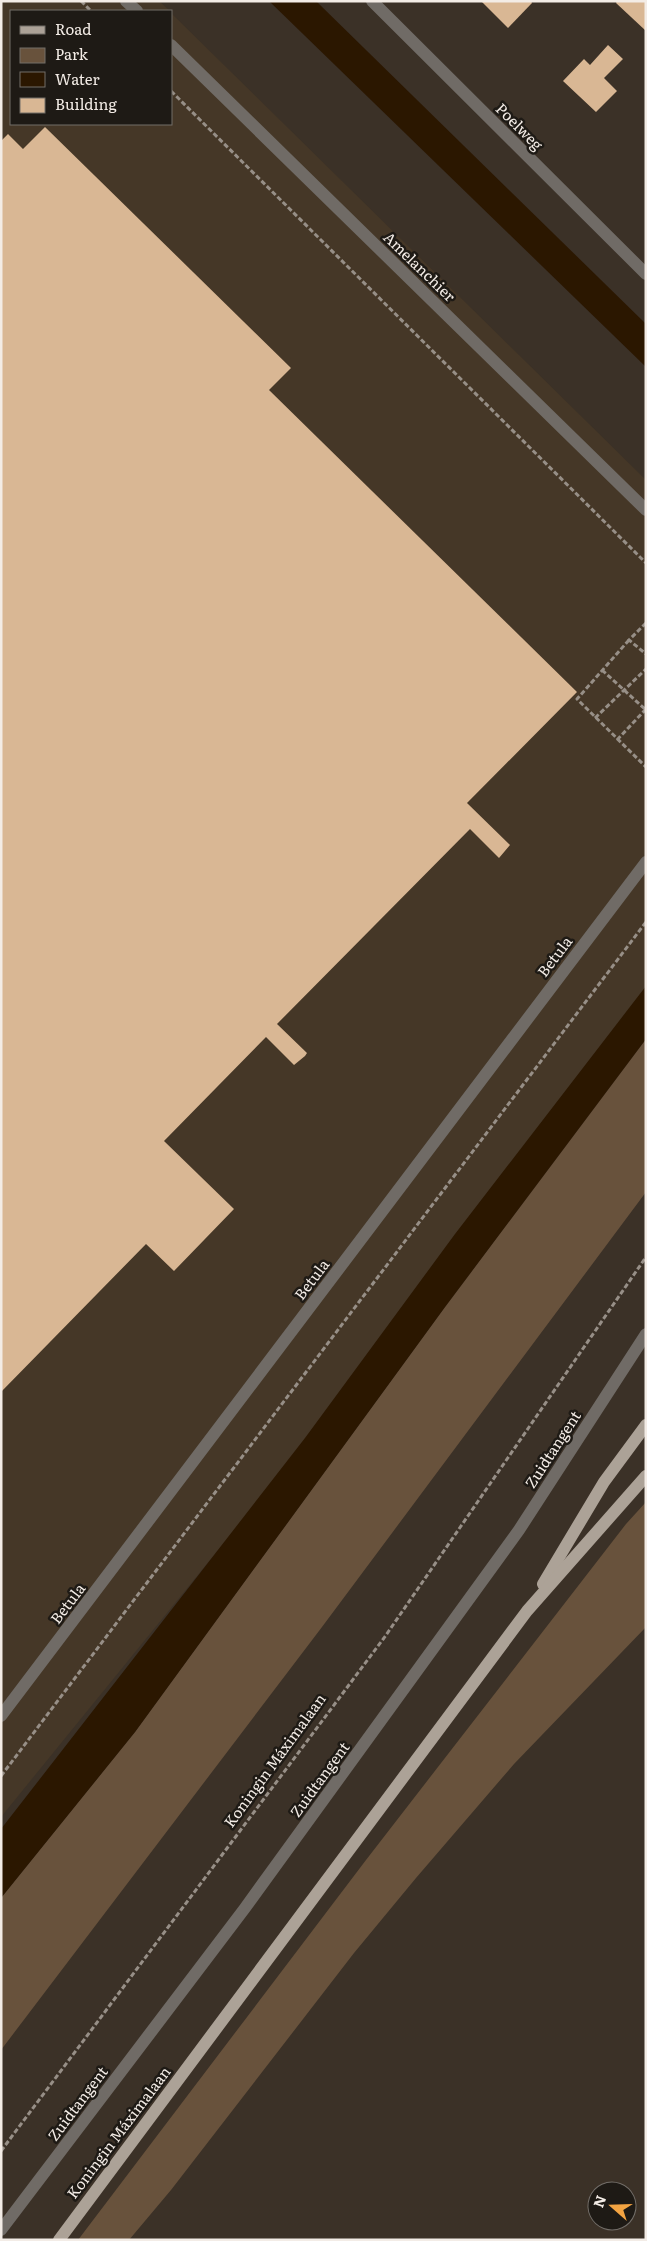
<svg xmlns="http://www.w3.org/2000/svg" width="647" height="2241" viewBox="0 0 647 2241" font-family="Literata,serif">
<rect width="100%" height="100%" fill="#3b3127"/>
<!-- built -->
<polygon fill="#453727" points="1,1 159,1 170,11 11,11 11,124 171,124 171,13 646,480 646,1024 1,1817"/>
<!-- green -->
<g fill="#68523c">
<polygon points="646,1039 646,1192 322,1627 1,2050 1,1898 135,1732 445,1307"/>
<polygon points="646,1502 646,1627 514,1764 416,1878 354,1953 171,2190 129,2240 78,2240 366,1860 626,1524"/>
</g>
<!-- water -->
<g fill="#2b1700">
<polygon points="269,1 316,1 646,324 646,367"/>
<polygon points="646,986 646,1039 445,1307 135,1732 1,1898 1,1829 305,1438 455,1234"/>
</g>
<!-- building -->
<g fill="#d9b794">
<polygon points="481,1 531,1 532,3 508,28"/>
<polygon points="617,1 646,1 646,31 616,3"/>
<polygon points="608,45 623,59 604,78 617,91 596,112 563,81 584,59 590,65"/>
<polygon points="45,127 291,368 269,390 577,692 467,803 510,845 499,858 470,829 277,1024 307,1053 305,1056 294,1065 266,1037 164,1141 234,1209 174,1271 146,1244 1,1392 1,141 8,134 23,149"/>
</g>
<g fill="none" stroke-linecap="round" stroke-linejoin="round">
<!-- path -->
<g stroke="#978f87" stroke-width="3" stroke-dasharray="5 2.5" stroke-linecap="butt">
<polyline points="81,1 91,11"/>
<polyline points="171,91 646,563"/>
<polyline points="646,623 629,640 646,654"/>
<polyline points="629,640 577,699 646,767"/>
<polyline points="602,670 646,710"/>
<polyline points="595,718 646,669"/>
<polyline points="617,740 646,709"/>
<polyline points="1,1776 646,922"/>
<polyline points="1,2151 384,1638 646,1257"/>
</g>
<!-- minor -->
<g stroke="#706b66" stroke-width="12">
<polyline points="126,1 137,11"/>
<polyline points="372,1 646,274"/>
<polyline points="171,45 646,510"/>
<polyline points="1,1716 646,862"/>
<polyline points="1,2230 245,1908 519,1530 646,1334"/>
</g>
<!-- major -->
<g stroke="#aca297" stroke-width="12">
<polyline points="543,1584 604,1482 646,1425"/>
<polyline points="59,2240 527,1611 646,1476"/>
</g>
</g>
<g text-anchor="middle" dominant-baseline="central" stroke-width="5" stroke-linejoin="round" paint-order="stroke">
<!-- street labels -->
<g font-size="15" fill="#f3ece6" stroke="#1e1a15">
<text transform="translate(520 126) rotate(45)">Poelweg</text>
<text transform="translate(420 266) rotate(44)">Amelanchier</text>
<text transform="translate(554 956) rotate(-53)">Betula</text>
<text transform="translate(311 1279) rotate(-53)">Betula</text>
<text transform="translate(552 1449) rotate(-57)">Zuidtangent</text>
<text transform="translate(67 1603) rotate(-53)">Betula</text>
<text transform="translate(274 1760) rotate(-54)">Koningin Máximalaan</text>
<text transform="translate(319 1779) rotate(-54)">Zuidtangent</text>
<text transform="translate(77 2103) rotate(-53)">Zuidtangent</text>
<text transform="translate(118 2132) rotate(-53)">Koningin Máximalaan</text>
</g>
</g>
<!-- border -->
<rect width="647" height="2241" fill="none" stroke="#f3ece6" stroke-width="5"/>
<!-- legend -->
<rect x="10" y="10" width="162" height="115" fill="#1e1a15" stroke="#736e69"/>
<rect x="20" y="26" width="25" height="8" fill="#aca297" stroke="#736e69"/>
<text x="55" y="35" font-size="15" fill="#f3ece6">Road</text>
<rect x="20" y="48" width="25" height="15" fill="#68523c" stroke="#736e69"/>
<text x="55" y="60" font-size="15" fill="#f3ece6">Park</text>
<rect x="20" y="72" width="25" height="15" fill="#2b1700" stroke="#736e69"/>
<text x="55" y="85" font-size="15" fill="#f3ece6">Water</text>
<rect x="20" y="98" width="25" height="15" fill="#d9b794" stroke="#736e69"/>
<text x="55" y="110" font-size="15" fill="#f3ece6">Building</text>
<!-- north arrow -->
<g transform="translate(612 2206) rotate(290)"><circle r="24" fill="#1e1a15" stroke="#736e69"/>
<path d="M0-4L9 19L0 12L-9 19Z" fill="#f3a442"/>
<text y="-8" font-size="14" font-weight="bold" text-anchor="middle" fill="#f3ece6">N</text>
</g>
</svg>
